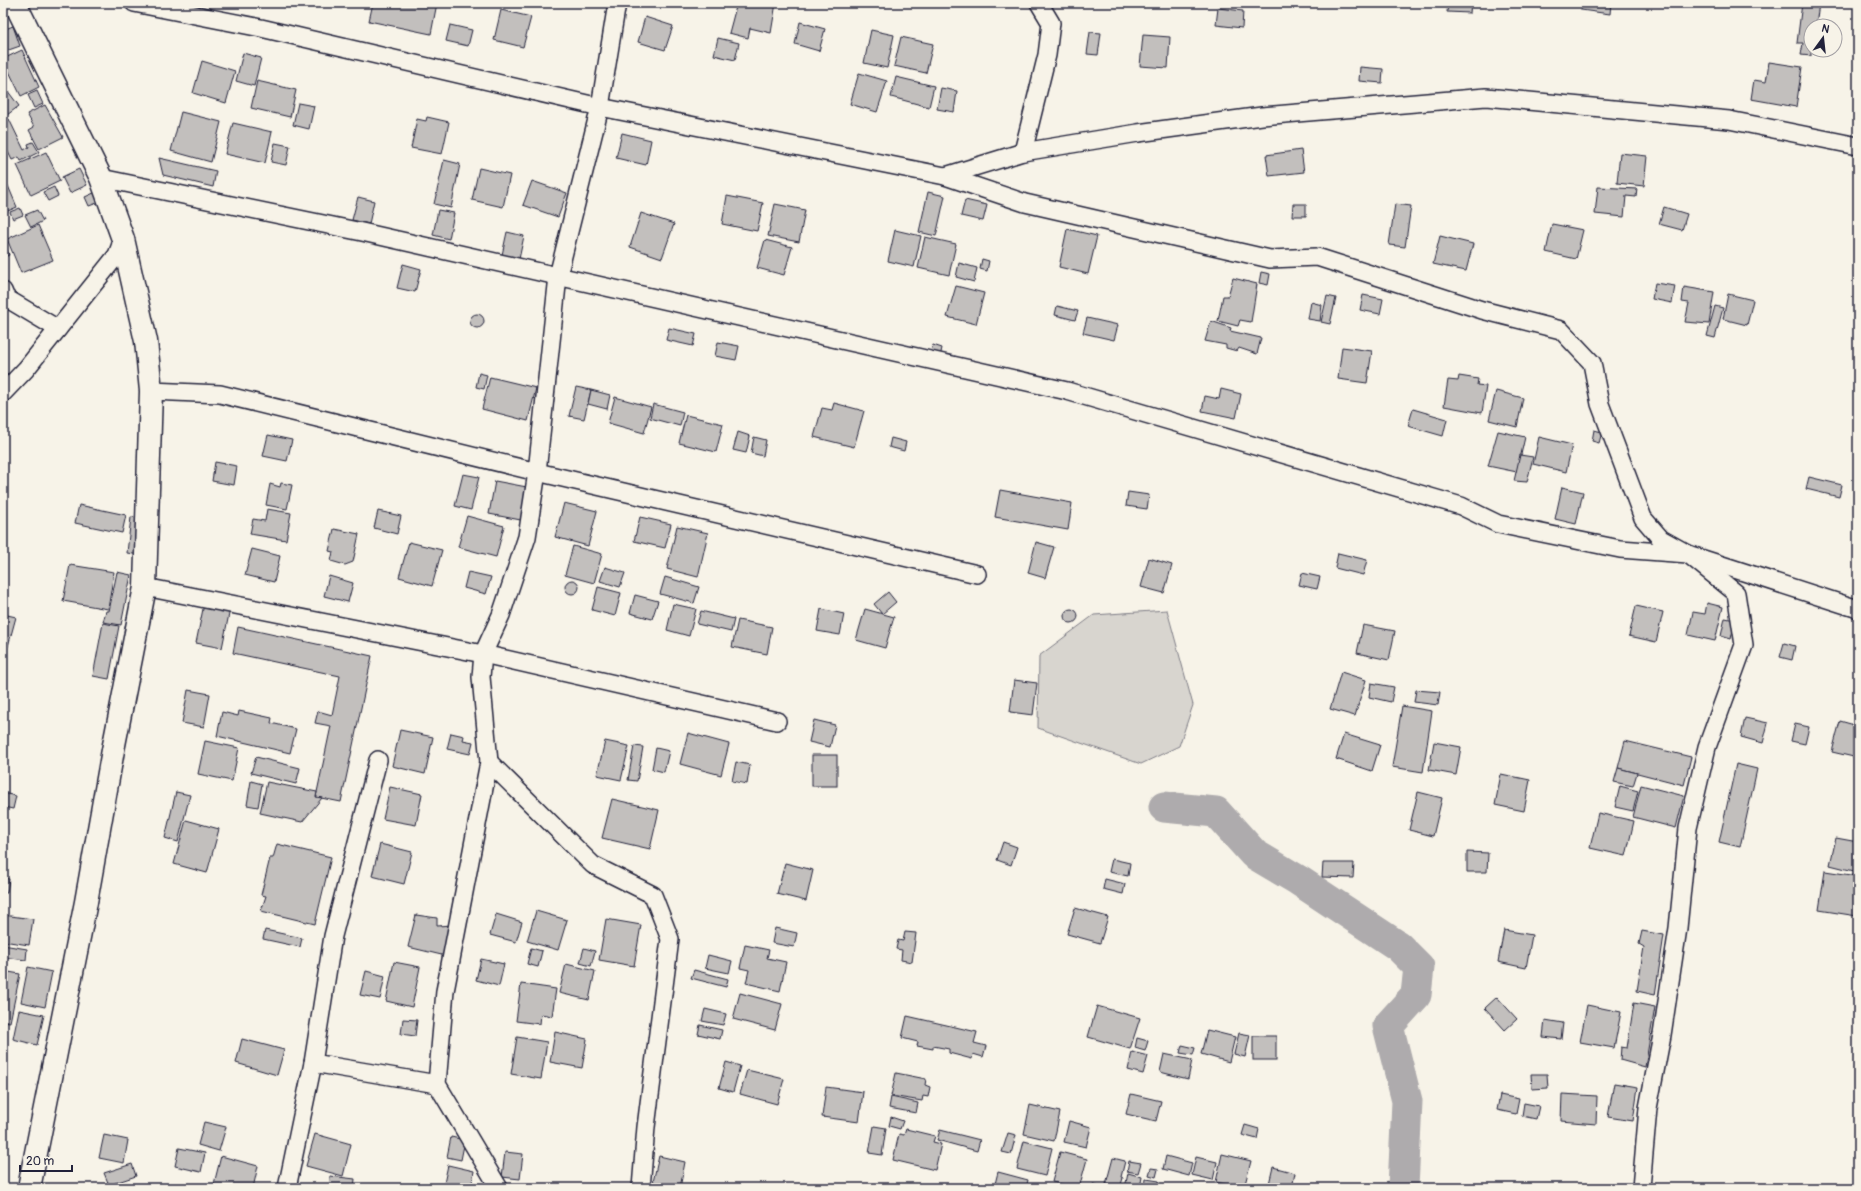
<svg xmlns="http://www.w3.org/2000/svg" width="1861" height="1191" viewBox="0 0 1861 1191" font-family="Pangolin,sans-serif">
<rect width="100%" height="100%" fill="#f7f3e8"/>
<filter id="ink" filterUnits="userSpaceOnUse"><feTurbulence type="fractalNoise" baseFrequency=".025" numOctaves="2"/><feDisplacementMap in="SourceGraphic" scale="8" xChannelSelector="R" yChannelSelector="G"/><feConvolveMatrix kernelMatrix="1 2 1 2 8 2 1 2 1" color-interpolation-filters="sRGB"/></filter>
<g filter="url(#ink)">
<!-- green -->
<polygon fill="#d8d5cf" stroke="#7d7c85" points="1167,610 1193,705 1179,746 1141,764 1038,728 1039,656 1094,615"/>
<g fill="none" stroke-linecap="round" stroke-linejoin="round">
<!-- river -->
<polyline stroke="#aeabad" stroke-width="31" points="1164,807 1216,812 1254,854 1298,880 1398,946 1419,967 1416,995 1388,1026 1407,1101 1403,1188"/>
</g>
<!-- building -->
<g fill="#c2bfbd" stroke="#22223b">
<polygon points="373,3 437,3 431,34 369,21"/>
<polygon points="737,3 776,3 771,33 750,28 748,38 729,33"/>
<polygon points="1448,3 1471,3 1470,13 1447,12"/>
<polygon points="1582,3 1611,3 1610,14 1581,10"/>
<polygon points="1802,3 1819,3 1816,26 1811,26 1811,56 1801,55 1803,43 1797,43"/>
<polygon points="1218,8 1243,11 1242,28 1216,25"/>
<polygon points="501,10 531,17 523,47 494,40"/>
<polygon points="645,17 673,26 665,50 638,42"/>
<polygon points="800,22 825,29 819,51 795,44"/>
<polygon points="450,25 472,30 468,46 446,41"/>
<polygon points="13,26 20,46 3,52 3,30"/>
<polygon points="871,30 894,35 887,68 864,63"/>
<polygon points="1090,32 1101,33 1098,55 1087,54"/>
<polygon points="1143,35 1170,37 1168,68 1140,66"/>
<polygon points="901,37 933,44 926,73 894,66"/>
<polygon points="718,38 739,43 735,60 714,55"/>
<polygon points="22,50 39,87 21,96 3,59"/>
<polygon points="243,53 261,58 254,86 236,81"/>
<polygon points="202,61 235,71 226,103 193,93"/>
<polygon points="1769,62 1802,67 1796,107 1751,99 1754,80 1766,82"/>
<polygon points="1360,67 1383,69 1382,83 1359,81"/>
<polygon points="859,73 887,81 877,112 850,104"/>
<polygon points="896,77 934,86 929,107 891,97"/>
<polygon points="257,81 296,90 290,117 251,108"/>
<polygon points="941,88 957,91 954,112 937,109"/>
<polygon points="7,90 19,106 3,118 3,93"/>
<polygon points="37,91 43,104 34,108 28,95"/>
<polygon points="298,103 314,106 309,129 293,125"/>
<polygon points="45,105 63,137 39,149 29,130 34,127 27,114"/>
<polygon points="181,112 221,122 211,162 171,151"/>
<polygon points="427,117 449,122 442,154 411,148 417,119 426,121"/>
<polygon points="9,119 24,150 29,147 28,144 33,142 39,152 21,161 19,157 12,160 3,142 3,122"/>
<polygon points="233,123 272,132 265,163 225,154"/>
<polygon points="622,133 651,140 646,165 616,158"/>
<polygon points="275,143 290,146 286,165 271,162"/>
<polygon points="1301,150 1304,172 1269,176 1266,155"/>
<polygon points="46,152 60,181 31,195 17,165"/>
<polygon points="1620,153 1647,156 1644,186 1617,183"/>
<polygon points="159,158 216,171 213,187 163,175"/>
<polygon points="444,160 460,164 451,208 434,204"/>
<polygon points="479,168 510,175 503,207 472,200"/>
<polygon points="79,169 87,185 70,193 62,177"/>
<polygon points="3,174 17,207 3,213"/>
<polygon points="532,181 567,193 558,217 523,205"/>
<polygon points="54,187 58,196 48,201 43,192"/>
<polygon points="1598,187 1637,189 1636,197 1626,196 1624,217 1595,214"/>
<polygon points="96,192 100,202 89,206 85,197"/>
<polygon points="928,192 945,196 936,236 919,232"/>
<polygon points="727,196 763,203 757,231 722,224"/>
<polygon points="358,197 374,201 369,224 352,220"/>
<polygon points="965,200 987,205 983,221 961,216"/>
<polygon points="775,204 805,210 799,242 768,236"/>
<polygon points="1293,204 1306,204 1306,216 1292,216"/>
<polygon points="1395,204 1411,206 1405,247 1389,245"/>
<polygon points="1664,207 1687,214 1682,230 1659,224"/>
<polygon points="20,208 23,215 13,219 10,212"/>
<polygon points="37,210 43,221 31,227 25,215"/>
<polygon points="438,210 454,213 449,239 433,235"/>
<polygon points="641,213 674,224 662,258 630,247"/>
<polygon points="1552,224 1583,230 1576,259 1546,252"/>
<polygon points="38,225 53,260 21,273 7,239"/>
<polygon points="1067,229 1097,236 1088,274 1059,267"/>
<polygon points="895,230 921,236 914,267 888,261"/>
<polygon points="507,232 524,236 519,259 502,255"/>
<polygon points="1440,236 1473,244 1466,271 1433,264"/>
<polygon points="925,237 956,244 949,275 918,268"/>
<polygon points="765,240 792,247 784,275 757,268"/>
<polygon points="3,241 9,255 3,258"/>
<polygon points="982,259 989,261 987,271 980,269"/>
<polygon points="959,263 977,268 974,282 956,277"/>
<polygon points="403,264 421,269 415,292 397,288"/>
<polygon points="1261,272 1270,274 1268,285 1259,283"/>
<polygon points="1233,278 1257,284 1251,322 1240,320 1238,326 1218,321 1223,296 1228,296"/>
<polygon points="1655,283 1675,286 1672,303 1652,299"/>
<polygon points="956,286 984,293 976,324 947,317"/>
<polygon points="1684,287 1714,292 1709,324 1685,322 1689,303 1682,302"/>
<polygon points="1728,294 1753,300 1747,325 1723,319"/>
<polygon points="1363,295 1383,299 1380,314 1360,310"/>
<polygon points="1327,296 1336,298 1330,324 1321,322"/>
<polygon points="1311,302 1322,305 1320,321 1308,319"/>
<polygon points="1057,306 1078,311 1075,320 1055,315"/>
<polygon points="1715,306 1723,308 1715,338 1707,336"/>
<circle cx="477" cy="321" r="7"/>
<polygon points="1087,318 1118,325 1114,340 1083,333"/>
<polygon points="1211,321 1231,328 1230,331 1261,338 1257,354 1239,348 1237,351 1226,348 1226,345 1205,341"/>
<polygon points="669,328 696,334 693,346 666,340"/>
<polygon points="718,342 739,346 736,360 715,356"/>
<polygon points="933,345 942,348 940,357 930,354"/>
<polygon points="1342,347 1372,351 1367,383 1338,379"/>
<polygon points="479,373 487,375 484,389 476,387"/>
<polygon points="1459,376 1478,379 1477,385 1486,386 1482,413 1444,406 1448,380 1458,381"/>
<polygon points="490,377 536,388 528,421 482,409"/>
<polygon points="576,387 591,390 584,419 569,416"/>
<polygon points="1221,389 1241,394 1236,418 1202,411 1205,396 1219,399"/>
<polygon points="591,390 610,395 607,409 588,404"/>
<polygon points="1496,391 1523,398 1517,427 1489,420"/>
<polygon points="615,397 651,407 644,433 608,423"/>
<polygon points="834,403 864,411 854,447 814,437 822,408 832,410"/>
<polygon points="653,404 683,412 680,426 650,418"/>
<polygon points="1413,409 1447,419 1443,436 1408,426"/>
<polygon points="686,415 723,424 716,452 679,443"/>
<polygon points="1594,430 1602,432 1599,443 1592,441"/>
<polygon points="1498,431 1525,437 1517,472 1488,466"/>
<polygon points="738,432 750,436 746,453 733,450"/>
<polygon points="268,435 292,440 287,461 263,456"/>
<polygon points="754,437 766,440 763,456 751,453"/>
<polygon points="1539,437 1572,445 1566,472 1533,464"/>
<polygon points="891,438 906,442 904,451 889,447"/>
<polygon points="1520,455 1533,457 1527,482 1514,481"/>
<polygon points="215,462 237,466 234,485 212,481"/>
<polygon points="463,474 479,477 471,510 455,506"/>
<polygon points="1809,477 1842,485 1839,497 1806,489"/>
<polygon points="495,481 532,488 526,521 489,514"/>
<polygon points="281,483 292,485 287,509 266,505 270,484 280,487"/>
<polygon points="1562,487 1583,492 1576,524 1555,519"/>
<polygon points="1000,490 1072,503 1068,530 995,517"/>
<polygon points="1128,492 1149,495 1147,509 1126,506"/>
<polygon points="564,503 597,511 588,546 555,537"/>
<polygon points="79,505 126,515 122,533 75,523"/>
<polygon points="267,509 291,513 286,540 250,534 253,519 265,521"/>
<polygon points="378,511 401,516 397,534 374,528"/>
<polygon points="467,516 504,526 496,557 458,547"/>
<polygon points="131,517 145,518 140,555 127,553"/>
<polygon points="640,517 671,524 665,548 634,541"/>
<polygon points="677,526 708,533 698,577 667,569"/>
<polygon points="334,529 359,534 353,562 345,565 331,561 333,552 329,551"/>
<polygon points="409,542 442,550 432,586 399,577"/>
<polygon points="1036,542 1054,547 1045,578 1028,573"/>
<polygon points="573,546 602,554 594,583 565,575"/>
<polygon points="252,549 280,556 274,582 245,575"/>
<polygon points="1338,553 1367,560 1363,575 1335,568"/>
<polygon points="1149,558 1172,565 1164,593 1141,587"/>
<polygon points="70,565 114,572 108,609 63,601"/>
<polygon points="605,567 625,573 620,587 600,581"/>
<polygon points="117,572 131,575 121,625 103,622 106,611 109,611"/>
<polygon points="468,572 491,577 486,594 464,588"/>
<polygon points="1302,573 1320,577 1317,589 1299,585"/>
<polygon points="329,576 353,583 348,602 324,596"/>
<polygon points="665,577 699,587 694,603 660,594"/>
<circle cx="572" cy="587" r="7"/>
<polygon points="598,587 621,593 615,616 592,610"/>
<polygon points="888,592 896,602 882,614 874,604"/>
<polygon points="635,595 658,601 652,619 630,613"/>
<polygon points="1707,603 1723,607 1715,641 1688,635 1693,612 1705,614"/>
<polygon points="204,604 230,609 222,648 196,643"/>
<polygon points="673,604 696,609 689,636 667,630"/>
<polygon points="1636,606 1663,612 1656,642 1629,636"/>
<polygon points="821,609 844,614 840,635 817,631"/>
<polygon points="865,609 894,617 885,648 856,640"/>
<circle cx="1071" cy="616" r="7"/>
<polygon points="701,611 734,619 731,632 697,624"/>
<polygon points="3,614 16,617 4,661 3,661"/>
<polygon points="1725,618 1735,620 1731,639 1721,636"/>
<polygon points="738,620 772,627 767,654 732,647"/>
<polygon points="103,623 119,626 109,679 93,676"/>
<polygon points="1363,625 1395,631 1389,660 1357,653"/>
<polygon points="238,627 372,656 341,802 316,797 331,726 315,723 318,711 332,715 340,676 233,653"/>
<polygon points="1784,643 1795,646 1792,660 1780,657"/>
<polygon points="1341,672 1366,680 1355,716 1330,709"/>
<polygon points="1014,680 1037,683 1033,715 1010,712"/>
<polygon points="1371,683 1394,687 1391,702 1369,697"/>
<polygon points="188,690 210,694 204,727 182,723"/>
<polygon points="1416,690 1440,692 1438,705 1414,702"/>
<polygon points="1402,706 1432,711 1423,772 1392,767"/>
<polygon points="239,711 272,718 271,723 296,729 290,753 217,736 222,712 238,716"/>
<polygon points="1745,718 1768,723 1763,743 1741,737"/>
<polygon points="814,720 835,725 830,747 809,742"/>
<polygon points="1840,721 1858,726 1858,758 1832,752"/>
<polygon points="1795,724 1809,727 1805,744 1791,741"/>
<polygon points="400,730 433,737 425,774 392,766"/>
<polygon points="451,733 464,736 463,740 473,742 470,754 447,749"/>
<polygon points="688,733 729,744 721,775 680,764"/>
<polygon points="1344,734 1380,745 1372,771 1336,759"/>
<polygon points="205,741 239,748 232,781 198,774"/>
<polygon points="605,741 629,746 621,780 597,775"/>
<polygon points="1625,741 1691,757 1684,785 1618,768"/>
<polygon points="1434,742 1461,747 1456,775 1429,770"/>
<polygon points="634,746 643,747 637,781 628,780"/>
<polygon points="656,748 669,751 664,772 652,769"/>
<rect x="812" y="755" width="25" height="31"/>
<polygon points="256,757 300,768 296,784 251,773"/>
<polygon points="736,762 750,765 747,784 732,781"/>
<polygon points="1736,764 1757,769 1740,847 1719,842"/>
<polygon points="1618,768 1637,773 1633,786 1614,782"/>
<polygon points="1501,774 1530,780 1524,811 1495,805"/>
<polygon points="251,781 262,784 258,807 247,805"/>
<polygon points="267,782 317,792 316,797 322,798 302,822 260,813"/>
<polygon points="1641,785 1684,796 1676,828 1633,817"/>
<polygon points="1620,786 1638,791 1633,811 1615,807"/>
<polygon points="390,787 422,794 416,825 383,819"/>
<polygon points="176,792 190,795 178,842 165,838"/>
<polygon points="1418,792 1442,798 1433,836 1409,830"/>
<polygon points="3,793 16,796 13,809 3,807"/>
<polygon points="612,799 659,810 650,849 602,838"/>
<polygon points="1598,813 1634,821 1626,856 1590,848"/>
<polygon points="186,820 219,829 207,873 174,864"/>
<polygon points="1836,838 1858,842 1858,872 1830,865"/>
<polygon points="1003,842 1017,847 1011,865 997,860"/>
<polygon points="277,844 331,857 315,924 261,911 266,896 261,895 270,858 273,858"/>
<polygon points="380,844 412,852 404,884 372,876"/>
<polygon points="1467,852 1488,853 1487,872 1467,872"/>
<polygon points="1112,859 1130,863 1128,876 1109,872"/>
<polygon points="785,863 813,870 806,901 777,894"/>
<polygon points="1323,863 1354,863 1353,878 1322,877"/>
<polygon points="1825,871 1858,876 1857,916 1819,910"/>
<polygon points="3,878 9,879 7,893 3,893"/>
<polygon points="1105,879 1125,884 1123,894 1103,889"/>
<polygon points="1075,908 1108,917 1100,943 1067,934"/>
<polygon points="536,911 567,920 558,950 527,941"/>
<polygon points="496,914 522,922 516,942 490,935"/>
<polygon points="3,915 33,919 29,945 3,941"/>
<polygon points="416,915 437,918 437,926 453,925 450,957 408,947"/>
<polygon points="606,919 641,925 634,966 599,960"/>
<polygon points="775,928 797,933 794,947 772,943"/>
<polygon points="265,930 302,938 300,947 263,939"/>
<polygon points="1504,930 1532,935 1526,968 1498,962"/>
<polygon points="1642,931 1664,935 1655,995 1637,991 1644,947 1639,944"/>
<polygon points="905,932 916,933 912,962 901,960 902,950 896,949 898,940 903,941"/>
<polygon points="3,945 27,949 26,960 3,957"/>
<polygon points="745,945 769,950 767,958 786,962 780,991 746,983 749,970 740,968"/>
<polygon points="531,948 542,951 538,967 527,964"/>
<polygon points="584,948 595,951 591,966 580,963"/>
<polygon points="708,955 732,961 729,973 705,968"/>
<polygon points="481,959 504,964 499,986 476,980"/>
<polygon points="394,962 420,967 412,1007 386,1001"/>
<polygon points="566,964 595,971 589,1000 559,993"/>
<polygon points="28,967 52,972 45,1007 21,1002"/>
<polygon points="694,970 728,979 726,987 691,978"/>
<polygon points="3,971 20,974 10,1022 3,1021"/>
<polygon points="366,971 385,976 380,999 360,995"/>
<polygon points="521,984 556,989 552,1016 541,1014 540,1024 516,1021"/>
<polygon points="740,993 782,1004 775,1030 733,1019"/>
<polygon points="1497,997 1517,1019 1505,1030 1485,1008"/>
<polygon points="1634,1003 1655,1007 1645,1067 1620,1060 1621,1047 1627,1048"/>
<polygon points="1587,1005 1621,1012 1614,1048 1580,1042"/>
<polygon points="1097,1006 1140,1018 1130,1049 1088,1037"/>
<polygon points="705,1009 726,1014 723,1025 702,1021"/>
<polygon points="19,1010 44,1015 37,1045 13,1039"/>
<polygon points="907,1016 977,1032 974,1043 986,1046 983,1057 973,1054 972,1059 949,1053 949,1049 933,1046 933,1049 917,1046 918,1042 902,1038"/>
<polygon points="403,1019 417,1020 415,1036 401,1034"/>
<polygon points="1545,1020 1563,1023 1561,1039 1543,1037"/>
<polygon points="700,1025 722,1030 720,1039 698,1034"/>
<polygon points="1207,1030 1235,1037 1229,1062 1201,1054"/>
<polygon points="555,1032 587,1039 582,1068 550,1062"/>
<polygon points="1239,1033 1250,1035 1245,1057 1234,1054"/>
<rect x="1253" y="1036" width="23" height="24"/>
<polygon points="517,1037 547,1042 541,1079 511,1074"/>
<polygon points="1137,1038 1148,1041 1145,1051 1135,1048"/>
<polygon points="242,1039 284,1050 277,1075 236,1063"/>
<polygon points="1182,1045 1195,1048 1193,1055 1180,1053"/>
<polygon points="1132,1052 1148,1056 1143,1074 1128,1070"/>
<polygon points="1164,1054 1192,1060 1188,1079 1160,1072"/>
<polygon points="726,1062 740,1066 733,1092 719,1088"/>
<polygon points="747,1070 784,1079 777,1104 740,1094"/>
<polygon points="896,1073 926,1079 925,1085 930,1087 928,1097 923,1096 922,1101 891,1096"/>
<polygon points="1531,1074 1547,1074 1548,1088 1532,1089"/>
<polygon points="1614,1083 1638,1087 1633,1121 1608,1117"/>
<polygon points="826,1087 863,1092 859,1122 822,1117"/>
<polygon points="1131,1094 1161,1101 1156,1121 1126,1114"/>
<polygon points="1562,1094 1597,1096 1596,1124 1561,1121"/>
<polygon points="1500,1095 1519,1099 1516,1114 1497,1110"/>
<polygon points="891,1097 918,1103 916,1113 889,1108"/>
<polygon points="1524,1103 1539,1106 1536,1119 1522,1116"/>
<polygon points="1030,1105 1060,1112 1054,1141 1024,1134"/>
<polygon points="891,1117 903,1121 900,1129 889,1126"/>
<polygon points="1069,1121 1091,1127 1086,1147 1064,1142"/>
<polygon points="204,1122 226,1127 219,1151 198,1145"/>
<polygon points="1245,1125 1259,1129 1257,1139 1242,1135"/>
<polygon points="874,1126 886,1128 882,1155 869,1153"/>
<polygon points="906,1129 935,1136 933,1142 941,1144 935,1170 893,1160 899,1134 904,1135"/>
<polygon points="940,1130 980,1140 977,1151 937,1140"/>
<polygon points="1008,1133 1016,1135 1011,1154 1002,1152"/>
<polygon points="315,1134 351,1144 343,1176 306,1166"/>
<polygon points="104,1135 128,1140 124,1163 99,1158"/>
<polygon points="451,1137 465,1140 461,1160 447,1157"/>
<polygon points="1024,1141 1052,1148 1045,1176 1017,1169"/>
<polygon points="179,1148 205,1153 201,1172 175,1166"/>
<polygon points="505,1152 523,1154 520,1179 502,1177"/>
<polygon points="1060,1152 1087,1159 1079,1188 1052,1182"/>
<polygon points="1222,1154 1251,1161 1244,1188 1216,1182"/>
<polygon points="221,1156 258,1166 253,1188 213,1188"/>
<polygon points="659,1156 685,1162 680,1188 653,1182"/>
<polygon points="1166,1156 1192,1163 1189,1176 1163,1169"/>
<polygon points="1196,1157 1217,1162 1213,1180 1192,1175"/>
<polygon points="1113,1158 1125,1161 1121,1177 1123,1178 1120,1188 1113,1188 1113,1186 1106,1184"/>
<polygon points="1129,1161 1141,1163 1138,1173 1127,1171"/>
<polygon points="132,1164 136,1176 109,1185 104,1173"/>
<polygon points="448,1165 474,1171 471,1188 443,1188"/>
<polygon points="1273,1167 1295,1173 1292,1188 1268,1188"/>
<polygon points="1151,1168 1158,1169 1156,1177 1149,1175"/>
<polygon points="998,1172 1028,1180 1026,1188 994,1188"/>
<polygon points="1128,1173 1142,1177 1140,1188 1125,1188"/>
<polygon points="330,1176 355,1179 354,1188 329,1188"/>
<polygon points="1146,1179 1159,1181 1158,1188 1145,1188"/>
<polygon points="1093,1184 1108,1188 1092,1188"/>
</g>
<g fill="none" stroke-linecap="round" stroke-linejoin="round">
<defs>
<g id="street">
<polyline points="134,3 261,28 600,107 945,176 1025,203 1270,259 1317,257 1482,310 1561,330 1592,363 1600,404 1643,518 1661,539 1688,554 1736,593 1744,645 1707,747 1688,828 1678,928 1662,1035 1648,1108 1641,1188"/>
<polyline points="1023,152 1047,55 1051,23 1039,3"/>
<polyline points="945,176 1023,152 1138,133 1262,116 1486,97 1729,120 1858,146"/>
<polyline points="101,178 362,232 1067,391 1461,506 1498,524 1620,549 1688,554 1858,609"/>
<polyline points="3,291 6,298 58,329"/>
<polyline points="151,391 220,394 537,472 977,574"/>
<polyline points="3,393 26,369 117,255 123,239"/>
<polyline points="145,587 483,654 777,721"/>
<polyline points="489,762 593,865 653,895 670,939 646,1127 641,1188"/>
<polyline points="313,1063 437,1084"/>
<polyline points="287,1188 313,1063 333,936 378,760"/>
<polyline points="499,1188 437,1084 445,991 489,762 481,677 483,654 501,615 527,537 537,472 558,276 600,107 617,3"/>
</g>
<polyline id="highway" points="15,3 101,178 123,239 146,341 151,391 145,587 113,750 86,902 29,1188"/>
</defs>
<!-- street casing -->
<use href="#street" stroke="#22223b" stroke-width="20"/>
<!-- highway casing -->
<use href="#highway" stroke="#22223b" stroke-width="25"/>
<!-- street -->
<use href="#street" stroke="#f7f3e8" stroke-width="17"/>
<!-- highway -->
<use href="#highway" stroke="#f7f3e8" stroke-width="22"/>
</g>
</g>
<!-- margin -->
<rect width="1861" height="1191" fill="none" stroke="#f7f3e8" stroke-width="16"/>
<rect x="8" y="8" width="1845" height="1175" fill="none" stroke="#22223b" stroke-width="1.5" filter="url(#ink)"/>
<!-- north arrow -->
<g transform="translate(1823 38) rotate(15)"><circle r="19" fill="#f7f3e8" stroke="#a29fa3"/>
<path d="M0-3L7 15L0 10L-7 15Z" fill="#22223b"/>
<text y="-6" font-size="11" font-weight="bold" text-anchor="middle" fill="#22223b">N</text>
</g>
<!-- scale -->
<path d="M20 1165v6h52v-6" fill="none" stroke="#22223b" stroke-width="2"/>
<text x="26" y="1165" font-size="12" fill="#22223b" stroke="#f7f3e8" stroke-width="3" paint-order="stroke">20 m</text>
</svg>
